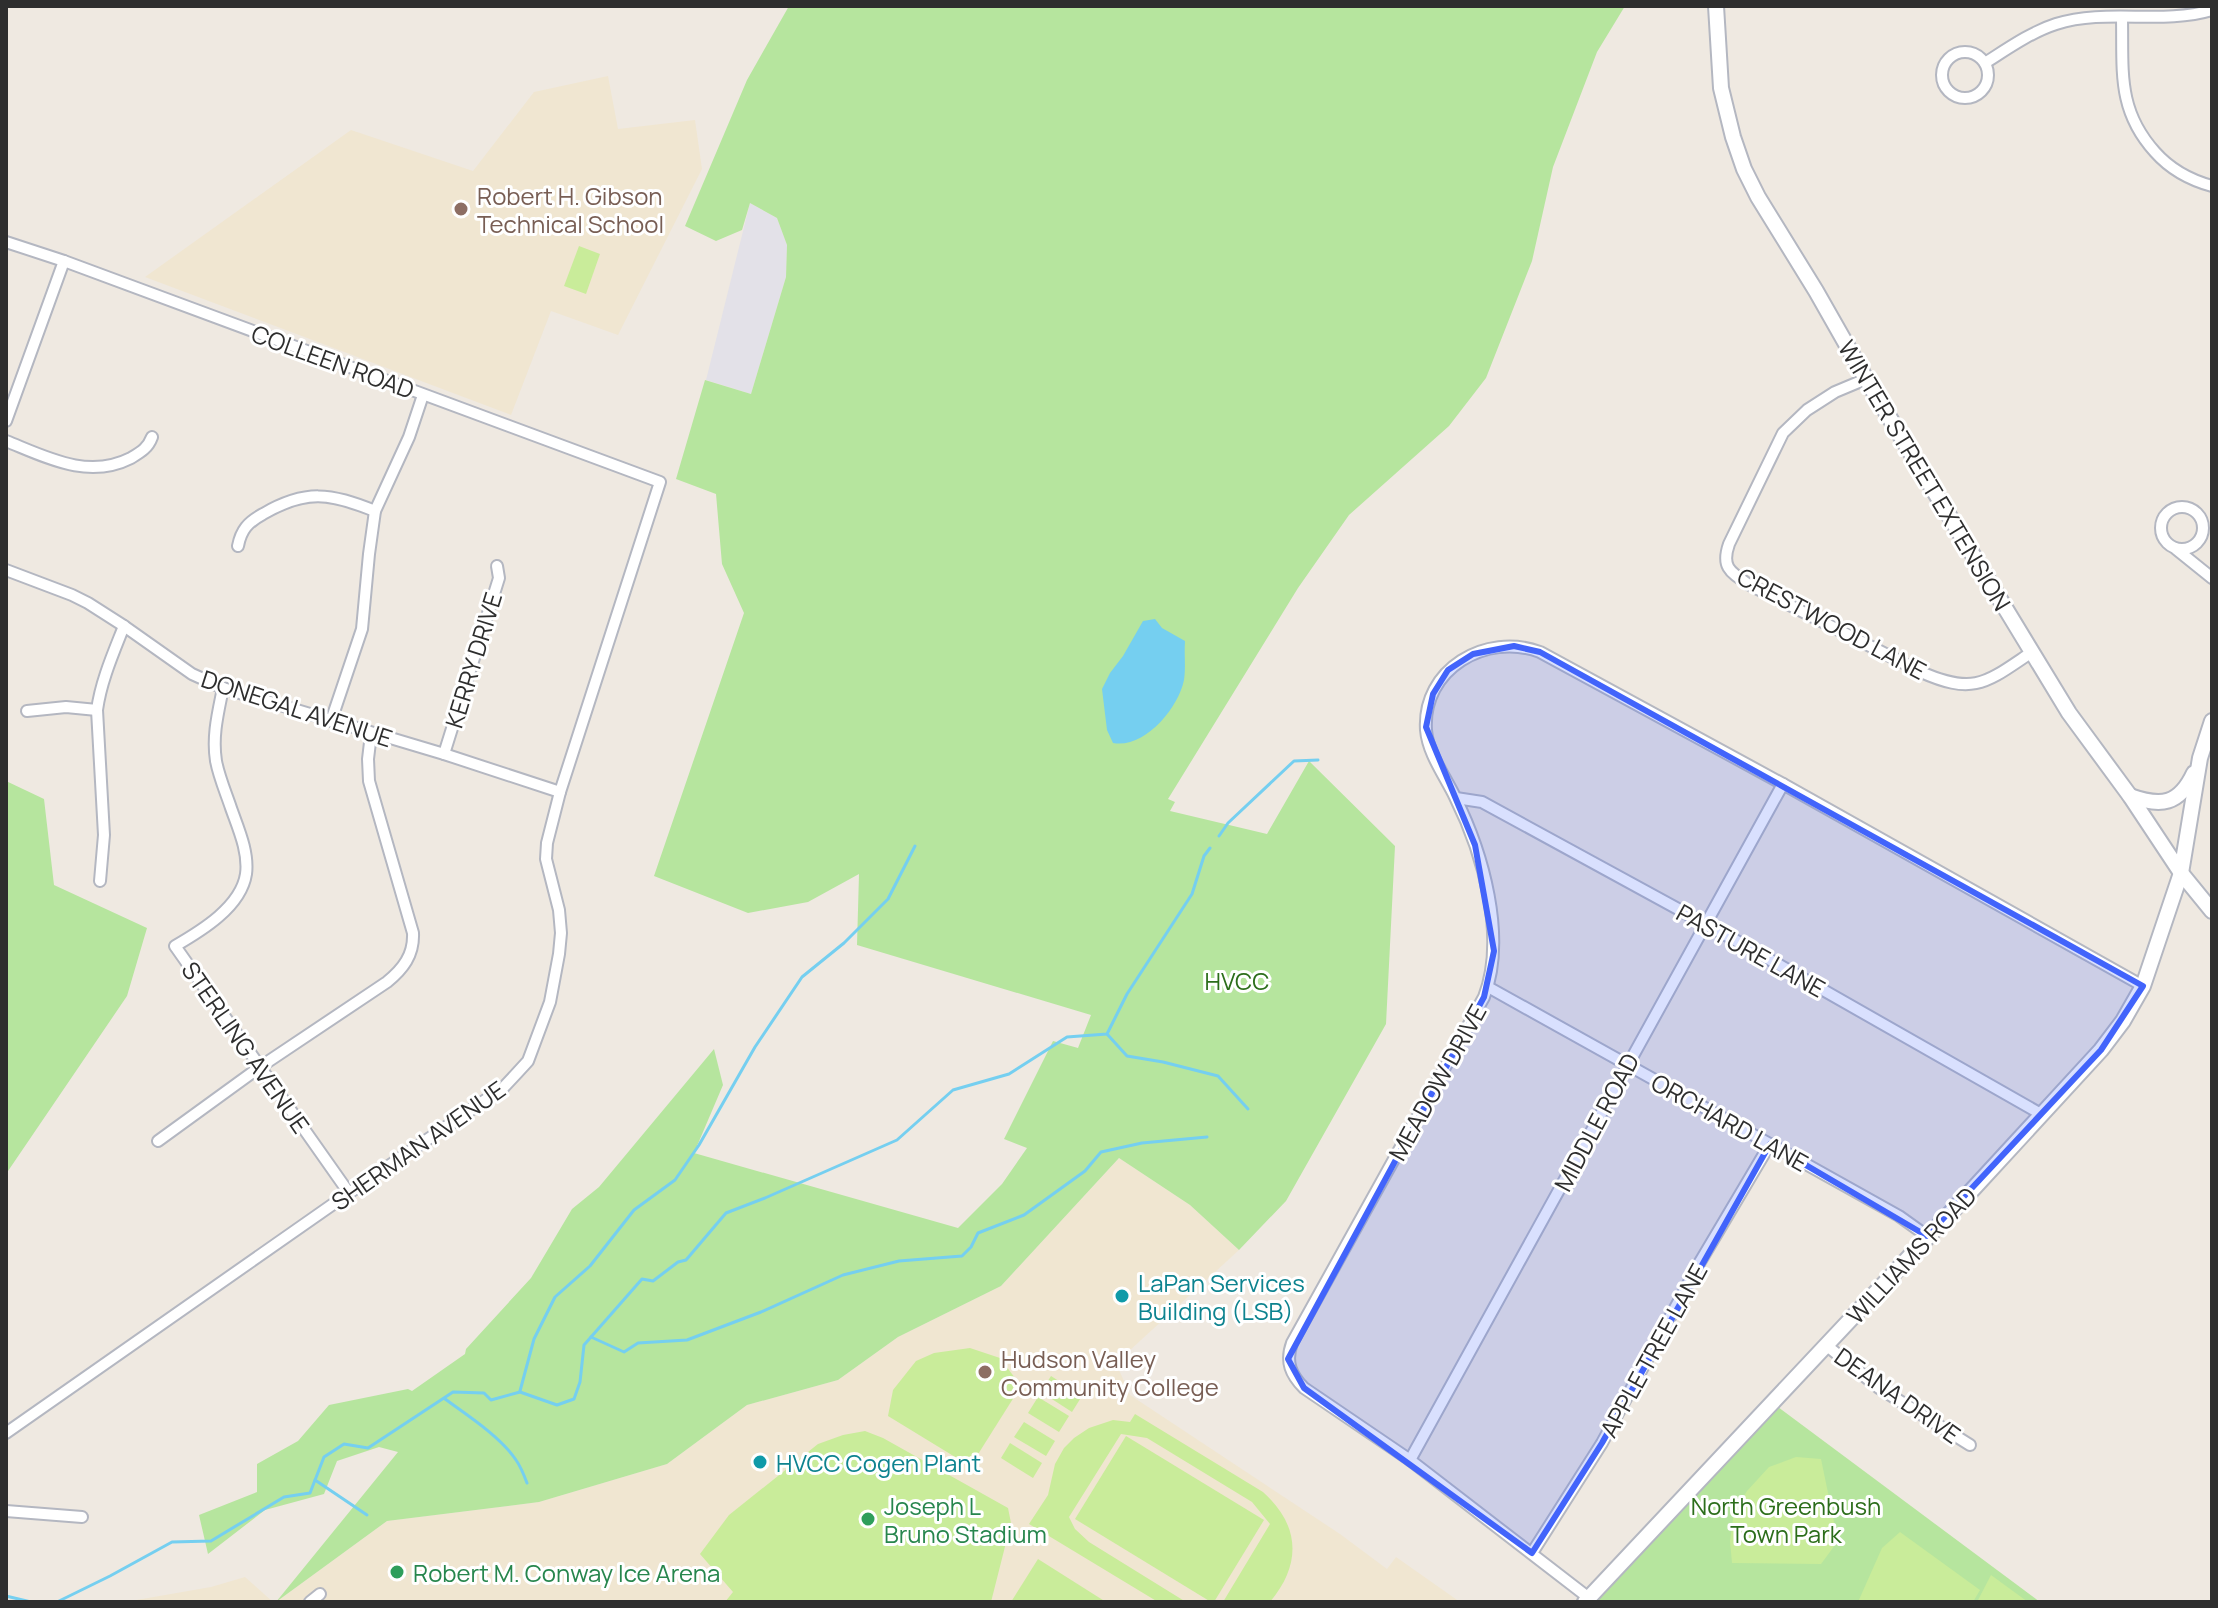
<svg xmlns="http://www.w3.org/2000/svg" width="2218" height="1608" viewBox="0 0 2218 1608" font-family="Manrope,sans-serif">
<rect width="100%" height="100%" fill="#efe9e1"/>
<!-- industrial -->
<polygon fill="#e3e1e8" points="750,203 777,218 787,245 786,277 751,394 706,380"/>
<!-- education -->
<g fill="#f0e6d1">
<polygon points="608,76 618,129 695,120 702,169 618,335 551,311 511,415 145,277 351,130 473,171 534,92"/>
<polygon points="1119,1158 1190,1205 1239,1250 1116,1363 1130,1395 1340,1534 1387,1569 1396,1557 1460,1602 276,1602 387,1521 539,1502 667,1464 747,1405 838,1380 898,1337 1001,1286"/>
<polygon points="245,1577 273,1602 125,1602 211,1587"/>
</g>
<!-- green -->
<g fill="#b6e59e">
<polygon points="789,6 1625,6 1597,52 1553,167 1532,261 1486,378 1449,426 1349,515 1298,588 1168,799 1175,802 1170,811 1267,834 1309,761 1395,846 1386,1024 1286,1201 1239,1250 1190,1205 1119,1158 1001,1286 898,1337 838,1380 747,1405 667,1464 539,1502 387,1521 276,1602 398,1452 379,1447 337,1461 324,1494 265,1510 208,1554 199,1515 257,1492 257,1464 298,1441 329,1405 408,1389 412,1391 465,1354 466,1349 531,1278 572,1209 599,1187 714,1049 723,1085 694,1153 958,1228 1002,1184 1027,1148 1004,1139 1053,1041 1078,1048 1091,1015 857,945 859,874 808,902 748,913 654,876 744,613 722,564 716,494 676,479 705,380 751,394 786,277 787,245 777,218 750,203 742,230 716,241 685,226 747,80"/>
<polygon points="6,781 44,799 54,885 147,928 127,996 6,1174"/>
<polygon points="1778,1407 2040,1602 1596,1602"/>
</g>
<!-- pitch -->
<g fill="#c9ec9a">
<polygon points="579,246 600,254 586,294 564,286"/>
<polygon points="970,1348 1000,1358 1021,1386 975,1459 960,1460 888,1416 893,1390 916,1361 934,1353"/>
<polygon points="1051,1376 1082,1396 1072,1412 1041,1392"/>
<polygon points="1038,1397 1069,1416 1059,1432 1028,1413"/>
<path d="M1135,1414L1263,1492C1300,1525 1302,1564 1270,1602H1223L1270,1524L1252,1502L1147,1438L1121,1434L1069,1517L1075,1529L1089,1542L1186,1602H1158L1029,1524L1048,1495L1055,1464L1064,1448L1074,1438L1089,1428L1113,1420L1130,1422Z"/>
<polygon points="1024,1422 1055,1441 1046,1456 1014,1437"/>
<polygon points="865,1431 883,1438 1008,1508 1011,1523 991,1602 725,1602 733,1592 700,1554 729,1515 818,1444 843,1435"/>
<polygon points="1126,1436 1264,1520 1214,1602 1211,1602 1075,1519"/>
<polygon points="1010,1443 1042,1463 1033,1478 1001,1458"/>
<polygon points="1796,1457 1821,1459 1838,1541 1821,1564 1732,1563 1730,1541 1734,1512 1747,1491 1769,1467"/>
<polygon points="1900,1532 1980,1590 1973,1602 1858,1602 1882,1548"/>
<polygon points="1038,1559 1106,1602 1011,1602"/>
<polygon points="1991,1575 2028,1602 1977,1602"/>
</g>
<!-- water -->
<path fill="#75cff0" d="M1155,619L1162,628L1185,641C1184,654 1186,668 1184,680C1178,709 1144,749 1113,743L1107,730L1102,689L1110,673L1123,656L1143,621Z"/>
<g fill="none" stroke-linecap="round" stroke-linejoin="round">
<!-- stream -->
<g stroke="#75cff0" stroke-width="3">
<polyline points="1219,836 1228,823 1294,761 1318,760"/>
<polyline points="1107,1034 1127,1056 1163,1062 1218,1076 1248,1109"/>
<polyline points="591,1337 624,1352 638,1343 687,1340 761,1312 843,1275 899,1261 962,1256 971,1247 978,1233 1024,1215 1085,1171 1101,1152 1142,1143 1207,1137"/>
<polyline points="520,1391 534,1339 555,1297 590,1266 634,1210 675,1180 699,1145 755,1047 802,977 844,943 888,899 915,846"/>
<path d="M445,1399C467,1415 501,1437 516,1460C521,1467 524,1475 527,1483"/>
<polyline points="315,1480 367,1515"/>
<polyline points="6,1596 31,1602"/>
<polyline points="57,1602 110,1576 172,1542 211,1541 284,1497 310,1493 324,1457 344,1444 368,1448 453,1392 484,1393 491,1400 520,1392 557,1405 574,1399 580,1382 584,1345 642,1279 653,1281 678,1262 686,1260 726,1213 765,1198 897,1140 953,1090 1009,1074 1067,1037 1107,1034 1127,994 1192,894 1204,856 1210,848"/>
</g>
<defs>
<g id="street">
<path d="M2122,18C2123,71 2117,110 2155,152C2170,169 2190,180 2212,186"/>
<circle cx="1965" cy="75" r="23"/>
<path d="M1985,63C2007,49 2031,32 2056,24C2107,8 2161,25 2212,10"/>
<polyline points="6,242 64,261 660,482 560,792 547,843 546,859 559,910 561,933 559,954 550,1002 528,1061 517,1073 503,1088 349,1193 6,1433"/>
<path d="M1866,379L1835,392L1807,410L1783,433L1729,544C1721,567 1730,572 1748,584L1921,672C1975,696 1987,682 2032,652"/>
<polyline points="6,421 64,261"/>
<path d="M6,441C46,457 88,480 131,458C141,452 148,448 152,437"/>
<circle cx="2182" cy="528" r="21"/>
<path d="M238,546C241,530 248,522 263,514C306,489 330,493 375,511"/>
<polyline points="2176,549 2212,578"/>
<polyline points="6,570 72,595 88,603 124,626 192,674 223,688 444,754 560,792"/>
<path d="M223,688C218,713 212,736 216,761C219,777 226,793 231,808C238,828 249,852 246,874C241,907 201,931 175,946L349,1193"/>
<polyline points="27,711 66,707 97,710"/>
<polyline points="331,721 362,629 369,554 375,511 409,437 423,395"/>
<polyline points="444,754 499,578 497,566"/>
<polyline points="1456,798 1482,802 1744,945 2041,1114"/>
<path d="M100,881L104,835L97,710C101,681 113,654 124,626"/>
<polyline points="1488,987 1899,1216 1927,1236"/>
<path d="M158,1141L260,1067L387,982C403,969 414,955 413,933L369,781L368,759L371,734"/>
<polyline points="1826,1345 1879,1388 1970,1445"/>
<polyline points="1410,1460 1783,784"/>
<polyline points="6,1511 82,1517"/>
<polyline points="1532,1553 1602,1443 1700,1262 1770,1144"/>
<path d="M1589,1598L1410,1460L1304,1388C1291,1375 1285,1362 1292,1343L1484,997C1507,937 1483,853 1455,797C1445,776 1428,754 1426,730C1422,669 1486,632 1540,652L1783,784L2143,986"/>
<polyline points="310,1602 320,1594"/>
</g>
<g id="secondary">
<polyline points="1716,6 1721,88 1733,137 1744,169 1758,197 1816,291 1866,379 2069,713 2130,796 2181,873 2212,911"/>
<path d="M2130,796C2161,807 2179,805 2194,773"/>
<polyline points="1585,1602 1974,1188 2101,1050 2123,1021 2143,986 2181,873 2200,758 2212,721"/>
</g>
</defs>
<!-- street casing -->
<use href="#street" stroke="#b4b7c1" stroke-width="14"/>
<!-- secondary casing -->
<use href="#secondary" stroke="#b4b7c1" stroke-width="18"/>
<!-- street -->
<use href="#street" stroke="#fff" stroke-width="10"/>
<!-- secondary -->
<use href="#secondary" stroke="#fff" stroke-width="14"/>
</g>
<!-- marked area -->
<path fill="#4264fb" fill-opacity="0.2" stroke="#4264fb" stroke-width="6" stroke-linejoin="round" d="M1514,646L1540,652L2143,986L2101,1050L1927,1236L1770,1144L1602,1443L1532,1553L1304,1388L1288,1359L1484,997L1494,951L1475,845L1426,727L1433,694L1448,670L1473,654Z"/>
<!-- markers -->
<g fill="#8d6e63" stroke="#fff" stroke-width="3">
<circle cx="461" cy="209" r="8"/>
<circle cx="985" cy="1372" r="8"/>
</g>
<g fill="#0f9aa8" stroke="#fff" stroke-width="3">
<circle cx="1122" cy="1296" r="8"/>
<circle cx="760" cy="1462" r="8"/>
</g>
<g fill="#2e9e5b" stroke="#fff" stroke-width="3">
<circle cx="868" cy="1519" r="8"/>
<circle cx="397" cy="1572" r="8"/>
</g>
<g text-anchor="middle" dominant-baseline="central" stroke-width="6" stroke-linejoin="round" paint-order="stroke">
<!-- education labels -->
<g font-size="24" fill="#785e54" stroke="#fff" text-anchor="start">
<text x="477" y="195">Robert H. Gibson<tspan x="477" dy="28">Technical School</tspan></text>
<text x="1001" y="1358">Hudson Valley<tspan x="1001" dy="28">Community College</tspan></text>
</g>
<!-- street labels -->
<g font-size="24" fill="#2e2e2e" stroke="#fff">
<text transform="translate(333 361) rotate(20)">COLLEEN ROAD</text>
<text transform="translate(1925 475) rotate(59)">WINTER STREET EXTENSION</text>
<text transform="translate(1832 623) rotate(28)">CRESTWOOD LANE</text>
<text transform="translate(473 660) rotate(-73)">KERRY DRIVE</text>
<text transform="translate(297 708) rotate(18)">DONEGAL AVENUE</text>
<text transform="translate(1751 950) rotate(29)">PASTURE LANE</text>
<text transform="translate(246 1047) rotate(55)">STERLING AVENUE</text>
<text transform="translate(1437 1082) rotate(-61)">MEADOW DRIVE</text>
<text transform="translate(1596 1122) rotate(-62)">MIDDLE ROAD</text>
<text transform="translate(1730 1122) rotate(29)">ORCHARD LANE</text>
<text transform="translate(418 1145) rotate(-35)">SHERMAN AVENUE</text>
<text transform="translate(1911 1255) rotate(-47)">WILLIAMS ROAD</text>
<text transform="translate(1653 1350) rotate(-61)">APPLE TREE LANE</text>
<text transform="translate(1898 1395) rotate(35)">DEANA DRIVE</text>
</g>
<!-- park labels -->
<g font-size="24" fill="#2c6e1b" stroke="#fff">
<text x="1237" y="980">HVCC</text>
<text x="1786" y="1505">North Greenbush<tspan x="1786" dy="28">Town Park</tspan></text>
</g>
<!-- culture labels -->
<g font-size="24" fill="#0d838f" stroke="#fff" text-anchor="start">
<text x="1138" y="1282">LaPan Services<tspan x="1138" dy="28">Building (LSB)</tspan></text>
<text x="776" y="1462">HVCC Cogen Plant</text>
</g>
<!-- leisure labels -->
<g font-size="24" fill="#27864d" stroke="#fff" text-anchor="start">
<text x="884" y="1505">Joseph L<tspan x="884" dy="28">Bruno Stadium</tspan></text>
<text x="413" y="1572">Robert M. Conway Ice Arena</text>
</g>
</g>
<!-- border -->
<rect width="2218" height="1608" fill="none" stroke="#2e2e2e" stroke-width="16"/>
</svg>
